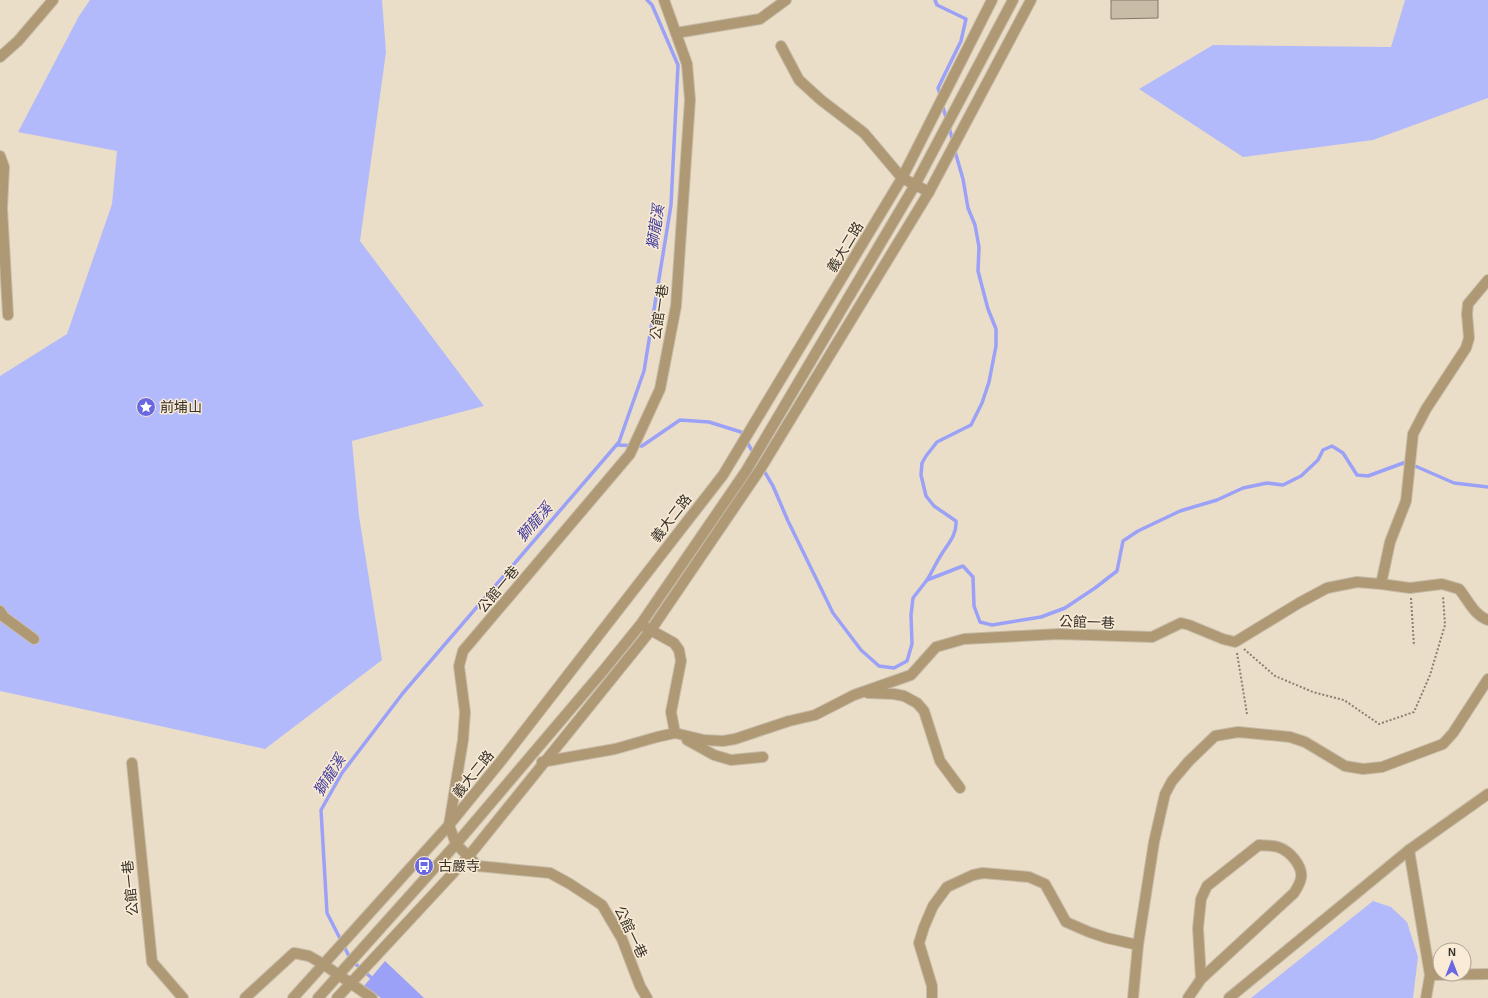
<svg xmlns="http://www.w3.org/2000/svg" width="1488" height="998" viewBox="0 0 1488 998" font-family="Arial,'Noto Sans TC',sans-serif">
<rect width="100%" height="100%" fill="#ebdec9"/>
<!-- green -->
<g fill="#b3bafb">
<polygon points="90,0 382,0 386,52 360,241 484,406 352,441 359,516 382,660 265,749 0,691 0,376 67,334 112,204 117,151 18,132 79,16"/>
<polygon points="1405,0 1488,0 1488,98 1373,140 1243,157 1139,89 1213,45 1391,47"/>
<polygon points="1373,901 1391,907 1407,922 1418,957 1413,998 1251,998"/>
</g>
<!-- water -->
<polygon fill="#9ba1f7" points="385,961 424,998 381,998 364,986"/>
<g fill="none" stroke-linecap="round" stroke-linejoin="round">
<!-- stream -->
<g stroke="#9ba1f7" stroke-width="3.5">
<polyline points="935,0 937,5 966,19 961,41 938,88 941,98"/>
<polyline points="942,104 947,121"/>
<polyline points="949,127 953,142"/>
<polyline points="617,445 642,446 680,420 709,422 741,432 773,486 788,521 833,613 861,650 879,666 894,668 907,661 912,644 911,615 913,598 927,580 963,566 973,577 974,606 980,622 992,625 1041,617 1065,608 1095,588 1117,571 1123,541 1138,531 1180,511 1217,500 1243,488 1267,483 1283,485 1301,476 1318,460 1323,450 1332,446 1343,453 1357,475 1368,476 1406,462 1454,483 1488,487"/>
<path d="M927,580C932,572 936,563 941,555C948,544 957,535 956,521L934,506L926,496L921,475L922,463L926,456L937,442L971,425L982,403L989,382L996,346V329L988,309L978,271L979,247L975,225L968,208L963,179L954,148"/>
<polyline points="374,980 351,960 327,913 321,810 342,773 403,693 619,442 644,371 671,205 678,65 652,5 647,0"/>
</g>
</g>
<!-- building -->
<polygon fill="#c9bca7" stroke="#837764" points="1111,0 1158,0 1158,18 1111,19"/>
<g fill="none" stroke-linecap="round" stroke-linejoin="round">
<defs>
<g id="minor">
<polyline points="676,33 760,19 786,0"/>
<polyline points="781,46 799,80 821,100 864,133 902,178 929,192"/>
<polyline points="0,57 18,41 53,0"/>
<polyline points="0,156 4,167 2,208 8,315"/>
<polyline points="1381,584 1390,542 1406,501 1413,434 1426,409 1466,348 1469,338 1467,314 1468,304 1488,280"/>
<polyline points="0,611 4,617 34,639"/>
<polyline points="868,693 894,694 904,696 917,703 924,711 940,761 960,788"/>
<path d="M675,733L704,740L723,741L735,739L789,721L815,715L854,695L911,675L936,647L964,639L1058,634L1152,637L1181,623L1189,625L1223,639L1235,642L1299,603L1327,588L1357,582L1381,584L1410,588L1442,584L1459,589C1468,600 1474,615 1488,620"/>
<polyline points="687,740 714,755 731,760 763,757"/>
<polyline points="542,762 615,749 657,737 675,733 671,712 681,661 679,650 674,643 645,627"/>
<polyline points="132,763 152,962 183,998"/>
<polyline points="1409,850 1430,975 1426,998"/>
<polyline points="1138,945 1154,842 1165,794 1172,781 1189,761 1215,736 1238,732 1290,737 1305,742 1345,766 1363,769 1382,767 1443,744 1453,733 1488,679"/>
<polyline points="1430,975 1488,974"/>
<polyline points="245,998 294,953 309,956 323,964 372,998"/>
<polyline points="293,998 449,825 501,761 723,475 902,178 992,0"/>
<polyline points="318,998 456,844 603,671 641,624 746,471 915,185 1013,0"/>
<polyline points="337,998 468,857 651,630 761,468 929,192 1031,0"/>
<polyline points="647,998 640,986 622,939 602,905 570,884 550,873 478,866 456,844 449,825 463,740 465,712 459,666 463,651 630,454 660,389 676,306 690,100 687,64 664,0"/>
<polyline points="932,998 932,986 919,943 924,927 933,906 947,887 973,875 983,873 1029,877 1045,884 1066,922 1089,932 1107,938 1138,945 1133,998"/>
<path d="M1188,998L1201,979L1294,893C1297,888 1300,884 1301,878C1303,866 1290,851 1278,847C1272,845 1265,846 1259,845L1207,886L1201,899L1198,928L1201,979"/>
<polyline points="1229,998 1409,850 1488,794"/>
</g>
</defs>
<!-- minor casing -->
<use href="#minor" stroke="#c7bca9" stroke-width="12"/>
<!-- path -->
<g stroke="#898072" stroke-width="2" stroke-dasharray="2 2" stroke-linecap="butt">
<polyline points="1411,598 1414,646"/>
<polyline points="1244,649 1275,676 1313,692 1344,700 1379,724 1414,712 1430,675 1445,625 1443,596"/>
<polyline points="1237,653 1247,714"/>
</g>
<!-- minor -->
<use href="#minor" stroke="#af9975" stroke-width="10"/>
</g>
<!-- icons -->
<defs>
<symbol id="sight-disc" viewBox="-11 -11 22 22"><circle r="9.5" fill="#6968e2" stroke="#f9ebd6"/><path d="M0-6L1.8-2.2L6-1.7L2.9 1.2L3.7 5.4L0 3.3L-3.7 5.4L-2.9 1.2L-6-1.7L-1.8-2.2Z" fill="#fff"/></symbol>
<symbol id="bus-disc" viewBox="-11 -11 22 22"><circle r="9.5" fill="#6968e2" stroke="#f9ebd6"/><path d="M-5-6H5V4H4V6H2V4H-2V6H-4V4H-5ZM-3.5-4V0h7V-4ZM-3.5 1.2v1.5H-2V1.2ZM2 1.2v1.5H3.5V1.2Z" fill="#fff"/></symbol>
</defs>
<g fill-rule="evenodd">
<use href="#sight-disc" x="135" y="396" width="22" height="22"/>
<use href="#bus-disc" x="413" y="855" width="22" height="22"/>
</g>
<g text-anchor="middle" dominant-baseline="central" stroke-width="3" stroke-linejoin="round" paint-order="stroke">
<!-- street labels -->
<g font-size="14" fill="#37322a" stroke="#f9ebd6">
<text transform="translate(845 247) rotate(-59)">義大二路</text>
<text transform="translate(659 312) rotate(-82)">公館一巷</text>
<text transform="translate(671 518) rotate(-52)">義大二路</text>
<text transform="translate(498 589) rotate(-50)">公館一巷</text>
<text transform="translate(1087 622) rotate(2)">公館一巷</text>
<text transform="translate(473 774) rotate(-51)">義大二路</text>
<text transform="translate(130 888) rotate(-96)">公館一巷</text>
<text transform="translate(631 932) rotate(64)">公館一巷</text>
</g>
<!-- poi labels -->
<g font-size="14" fill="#37322a" stroke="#f9ebd6" text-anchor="start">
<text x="160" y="407">前埔山</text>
<text x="438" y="866">古嚴寺</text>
</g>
<!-- water labels -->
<g font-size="15" font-style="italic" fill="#3f399c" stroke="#f9ebd6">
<text transform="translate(655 227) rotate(-81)">獅龍溪</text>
<text transform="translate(534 522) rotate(-49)">獅龍溪</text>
<text transform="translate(329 775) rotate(-58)">獅龍溪</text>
</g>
</g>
<!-- north arrow -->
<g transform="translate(1452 962)"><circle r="19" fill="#f9ebd6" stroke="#aba191"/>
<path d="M0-3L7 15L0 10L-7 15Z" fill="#6968e2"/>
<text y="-6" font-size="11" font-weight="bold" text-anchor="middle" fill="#37322a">N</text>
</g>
</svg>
